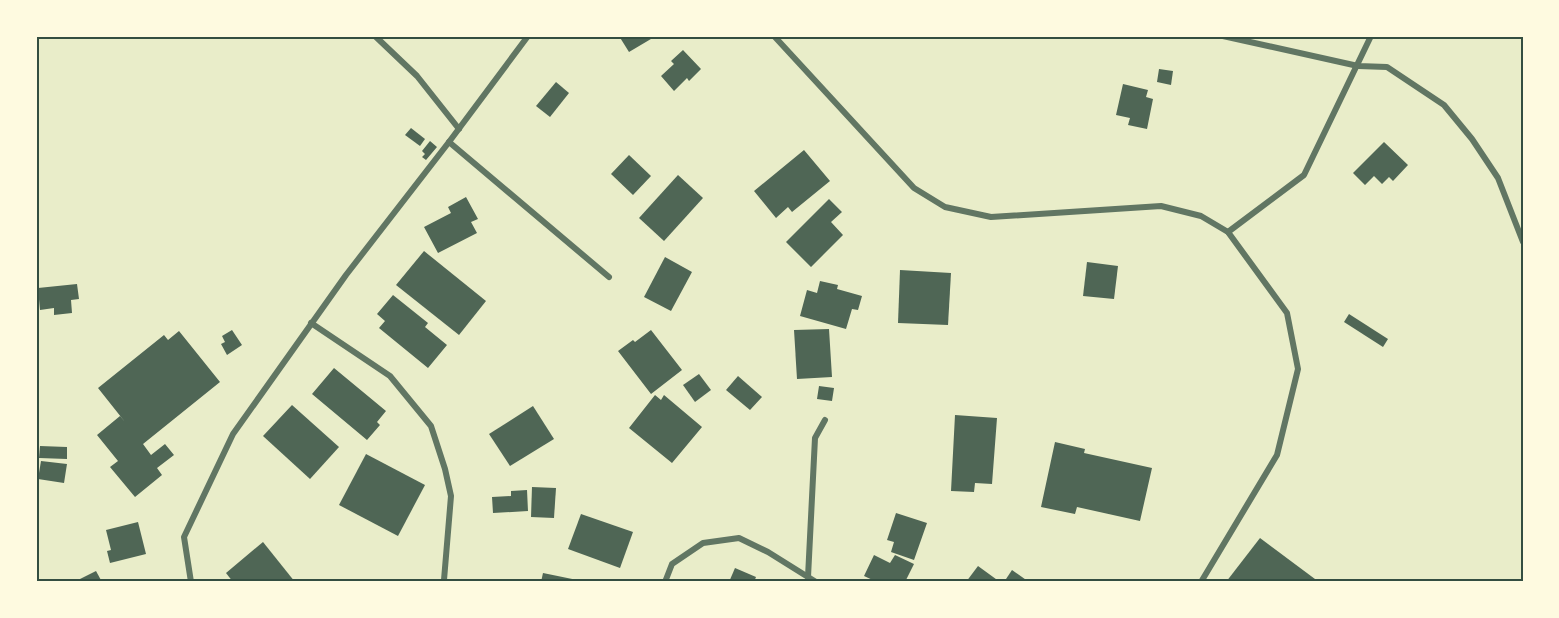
<svg xmlns="http://www.w3.org/2000/svg" width="1559" height="618" viewBox="0 0 1559 618" font-family="'Noto Sans',sans-serif">
<rect width="100%" height="100%" fill="#e9edc9"/>
<!-- building -->
<g fill="#4f6655">
<polygon points="619,36 656,36 629,52"/>
<polygon points="683,50 701,69 689,81 687,78 674,91 661,76 674,64 671,61"/>
<polygon points="1159,69 1173,71 1171,85 1157,82"/>
<polygon points="556,82 569,93 550,117 536,106"/>
<polygon points="1123,84 1148,90 1146,97 1153,99 1147,129 1128,125 1130,118 1116,115"/>
<polygon points="411,128 425,139 420,146 405,135"/>
<polygon points="430,141 437,147 426,160 422,157 425,154 422,151"/>
<polygon points="1384,142 1408,165 1393,181 1389,177 1382,184 1374,176 1365,185 1353,173"/>
<polygon points="804,150 830,181 792,212 788,207 776,218 754,191"/>
<polygon points="629,155 651,176 633,195 611,174"/>
<polygon points="678,175 703,198 664,241 639,218"/>
<polygon points="466,197 478,219 471,222 477,233 438,253 424,227 451,213 448,207"/>
<polygon points="829,199 842,212 831,222 843,235 811,267 786,242"/>
<polygon points="424,251 486,301 459,335 396,285"/>
<polygon points="665,257 692,272 671,311 644,297"/>
<polygon points="1087,262 1118,266 1114,299 1083,296"/>
<polygon points="900,270 951,273 948,325 898,323"/>
<polygon points="820,281 838,285 837,289 862,296 858,310 852,309 846,329 800,316 807,290 817,293"/>
<polygon points="77,284 79,299 71,300 72,313 54,315 54,308 40,310 38,288"/>
<polygon points="393,295 428,323 425,327 447,345 428,368 379,328 385,321 377,314"/>
<polygon points="1349,314 1388,339 1383,347 1344,322"/>
<polygon points="829,329 832,377 797,379 794,330"/>
<polygon points="232,330 242,345 227,355 221,344 225,342 222,336"/>
<polygon points="651,330 682,370 651,394 618,351 633,340 635,342"/>
<polygon points="179,331 220,382 143,444 151,455 165,444 174,455 157,468 162,475 135,497 110,467 118,461 97,435 120,416 125,422 98,388 164,335 168,340"/>
<polygon points="334,368 386,411 377,422 380,425 367,440 312,394"/>
<polygon points="699,374 711,390 695,402 683,385"/>
<polygon points="738,376 762,397 750,410 726,390"/>
<polygon points="819,386 834,388 832,401 817,399"/>
<polygon points="655,395 661,400 664,395 702,427 672,463 629,428"/>
<polygon points="292,405 339,447 310,479 263,436"/>
<polygon points="533,406 554,439 510,466 489,434"/>
<polygon points="955,415 997,418 992,484 975,483 974,492 951,491"/>
<polygon points="1055,442 1085,449 1084,453 1152,468 1140,521 1077,507 1075,514 1041,507"/>
<polygon points="40,446 67,447 67,459 39,458"/>
<polygon points="366,454 425,485 398,536 339,505"/>
<polygon points="41,461 67,464 64,483 38,479"/>
<polygon points="532,487 556,488 554,518 531,517"/>
<polygon points="527,490 528,511 493,513 492,497 511,496 511,491"/>
<polygon points="896,513 927,523 914,560 891,552 894,542 887,540"/>
<polygon points="581,514 633,532 620,568 568,549"/>
<polygon points="138,522 146,554 110,563 107,551 111,550 106,530"/>
<polygon points="1260,538 1319,582 1226,582"/>
<polygon points="263,542 295,582 233,582 226,573"/>
<polygon points="874,555 890,563 895,555 914,564 905,582 877,582 864,576"/>
<polygon points="978,566 1000,582 966,582"/>
<polygon points="735,568 756,577 754,582 729,582"/>
<polygon points="1012,570 1029,582 1004,582"/>
<polygon points="96,571 102,582 74,582"/>
<polygon points="543,573 582,581 582,582 541,582"/>
</g>
<g fill="none" stroke-linecap="round" stroke-linejoin="round">
<!-- minor -->
<g stroke="#617663" stroke-width="6">
<polyline points="375,36 417,76 459,129"/>
<polyline points="774,36 914,188 945,207 991,217 1161,206 1201,216 1228,232 1287,313 1298,369 1277,455 1201,582"/>
<polyline points="1223,36 1358,66 1387,67 1444,105 1472,139 1498,178 1523,242"/>
<polyline points="449,142 609,277"/>
<polyline points="1228,232 1304,175 1371,36"/>
<polyline points="311,323 390,376 431,426 445,469 451,496 444,580"/>
<polyline points="808,577 815,438 825,420"/>
<polyline points="191,582 184,537 233,434 346,275 449,142 528,36"/>
<polyline points="665,582 672,564 703,543 739,538 768,552 816,582"/>
</g>
</g>
<!-- border -->
<rect width="1559" height="618" fill="none" stroke="#fefae0" stroke-width="75"/>
<rect x="38" y="38" width="1484" height="542" fill="none" stroke="#344e41" stroke-width="2"/>
</svg>
